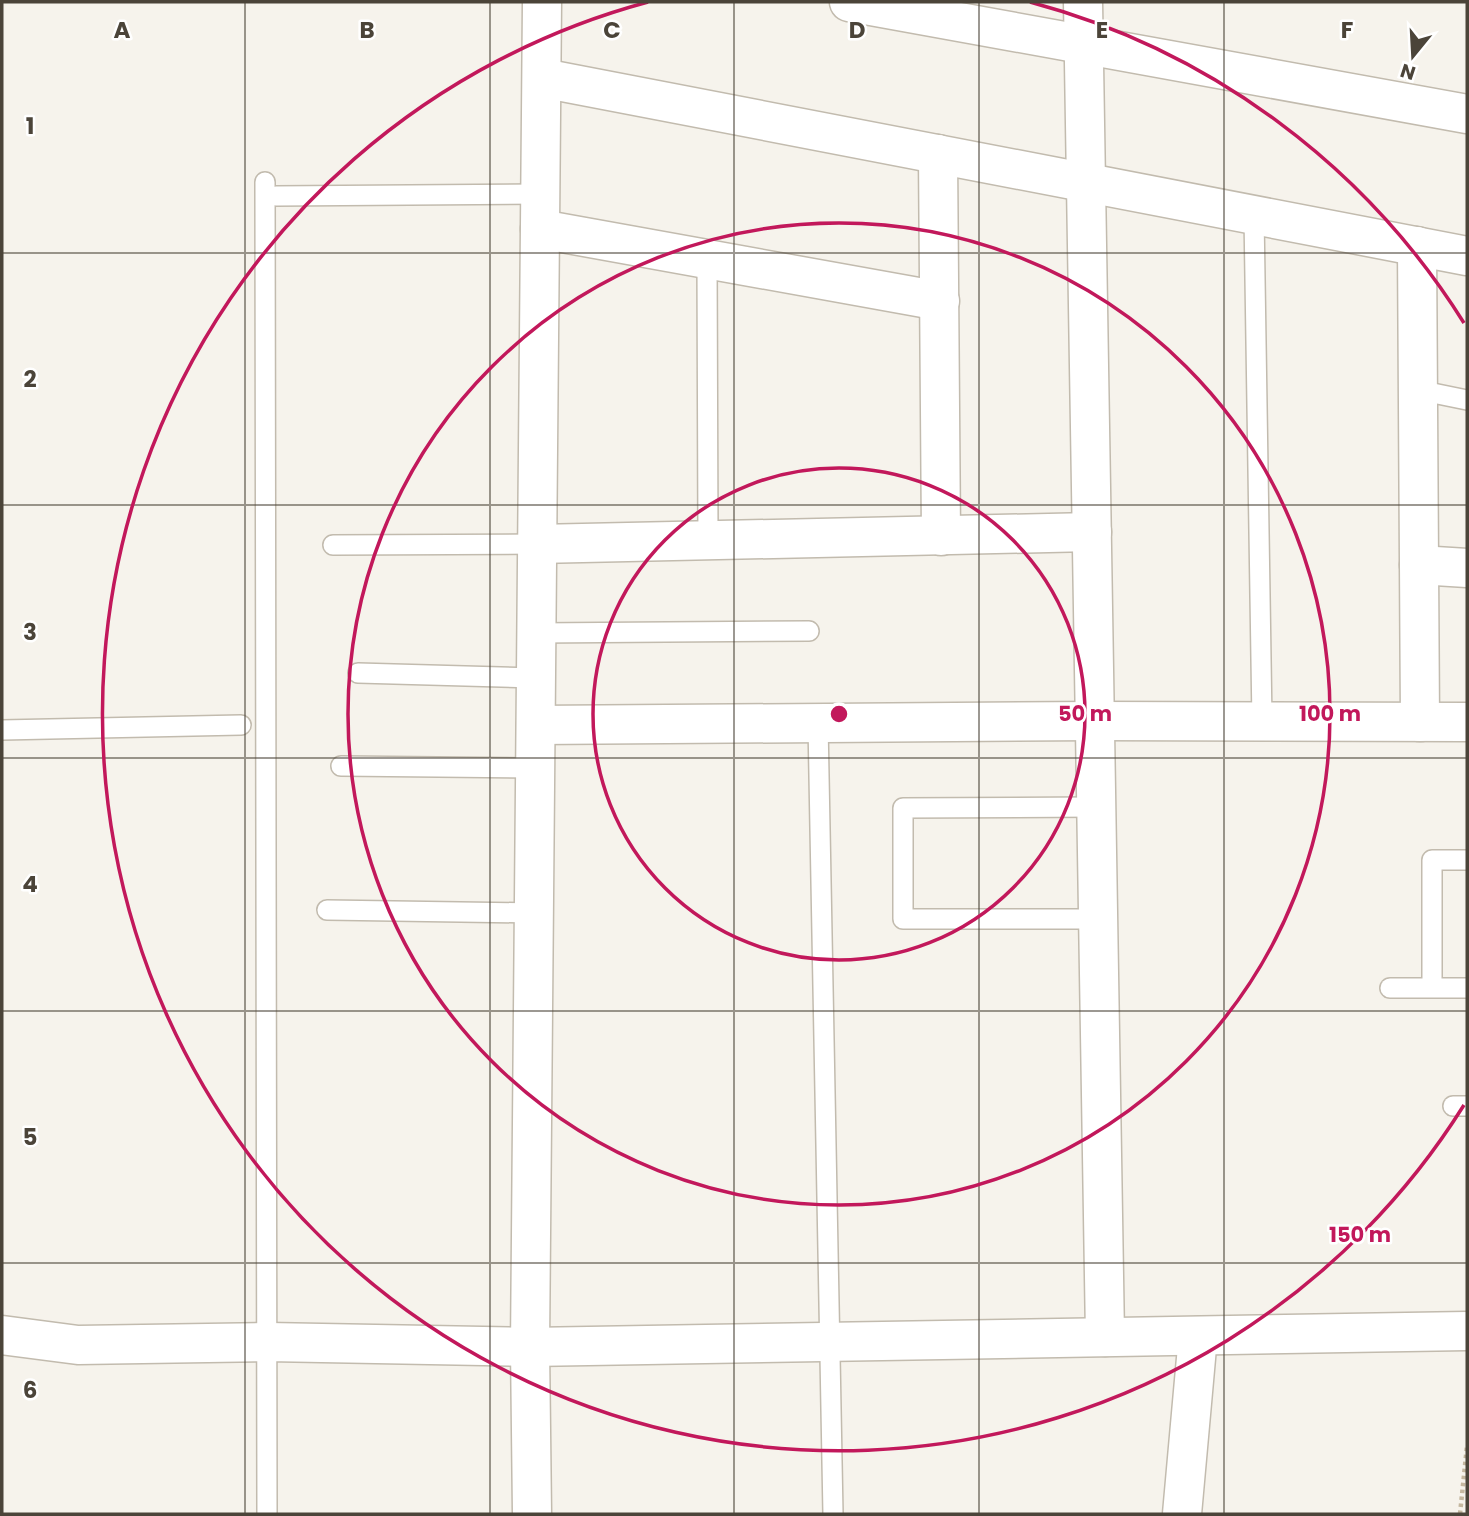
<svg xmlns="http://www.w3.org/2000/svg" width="1469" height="1516" viewBox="0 0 1469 1516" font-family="Poppins,sans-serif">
<rect width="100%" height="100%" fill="#f6f3ec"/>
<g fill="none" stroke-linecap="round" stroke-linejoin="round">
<defs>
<g id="lane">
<polyline points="265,182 267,1514"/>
<polyline points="276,196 540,194"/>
<polyline points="1254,215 1262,722"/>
<polyline points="707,258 708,540"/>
<polyline points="1418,390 1467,400"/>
<polyline points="333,545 537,544"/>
<polyline points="537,633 809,631"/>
<polyline points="358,673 536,678"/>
<polyline points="818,723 833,1514"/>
<polyline points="2,730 241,725"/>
<polyline points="341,766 536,768"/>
<polyline points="1096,807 903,808 903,919 1098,919"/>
<polyline points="327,910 534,913"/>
<polyline points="1432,987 1432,860 1467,860"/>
<polyline points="1390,988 1467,988"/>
<polyline points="1453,1106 1467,1106"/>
</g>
<g id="street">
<polyline points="849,2 1467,114"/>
<polyline points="1083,2 1105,1337"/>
<polyline points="542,78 1467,256"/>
<polyline points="938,154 941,536"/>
<polyline points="540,229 940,301"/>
<polyline points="1417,246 1420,722"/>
<polyline points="537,544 1092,532"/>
<polyline points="1419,565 1467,568"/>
<polyline points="536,725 1095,721 1467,722"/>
<polyline points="2,1335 78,1345 268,1342 530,1347 1467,1331"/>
<polyline points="532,1514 530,1347 542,2"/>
<polyline points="1182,1514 1198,1336"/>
</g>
</defs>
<!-- lane casing -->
<use href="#lane" stroke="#c2bbae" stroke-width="22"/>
<!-- street casing -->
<use href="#street" stroke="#c2bbae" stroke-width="41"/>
<!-- path -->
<polyline stroke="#c4b79f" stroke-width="4.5" stroke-dasharray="3.5 3.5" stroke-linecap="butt" points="1460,1514 1467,1446"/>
<!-- lane -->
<use href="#lane" stroke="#fff" stroke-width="19"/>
<!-- street -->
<use href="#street" stroke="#fff" stroke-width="38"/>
</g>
<!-- grid -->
<path fill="none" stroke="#4b4439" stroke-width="2" stroke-opacity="0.55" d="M245,2V1514M490,2V1514M734,2V1514M979,2V1514M1224,2V1514M2,253H1467M2,505H1467M2,758H1467M2,1011H1467M2,1263H1467"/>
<!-- distance rings -->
<g fill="none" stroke="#c2185b" stroke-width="3.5">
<circle cx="839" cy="714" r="246"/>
<circle cx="839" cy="714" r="491"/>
<path d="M1464 1105A737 737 0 1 1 648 2M1030 2A737 737 0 0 1 1464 323"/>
</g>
<g font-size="23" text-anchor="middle" font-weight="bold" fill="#4b4439" stroke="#fff" stroke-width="5" stroke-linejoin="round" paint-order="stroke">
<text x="122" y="38">A</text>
<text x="367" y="38">B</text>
<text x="612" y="38">C</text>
<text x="857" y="38">D</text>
<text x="1102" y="38">E</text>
<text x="1347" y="38">F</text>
<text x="30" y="134">1</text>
<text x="30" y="387">2</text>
<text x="30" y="640">3</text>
<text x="30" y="892">4</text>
<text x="30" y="1145">5</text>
<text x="30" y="1398">6</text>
</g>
<circle cx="839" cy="714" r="10" fill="#c2185b" stroke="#fff" stroke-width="3.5"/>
<g font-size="21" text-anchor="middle" font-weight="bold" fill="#c2185b" stroke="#fff" stroke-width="5" stroke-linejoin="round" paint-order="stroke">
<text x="1085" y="721">50 m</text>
<text x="1330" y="721">100 m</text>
<text x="1360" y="1242">150 m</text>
</g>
<!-- border -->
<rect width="1469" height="1516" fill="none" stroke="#4b4439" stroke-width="7"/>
<!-- north arrow -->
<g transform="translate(1413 56) rotate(198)" stroke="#ffffff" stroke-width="5" paint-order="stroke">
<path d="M0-5L12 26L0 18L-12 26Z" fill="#4b4439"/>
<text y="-10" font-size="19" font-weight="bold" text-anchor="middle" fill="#4b4439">N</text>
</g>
</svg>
